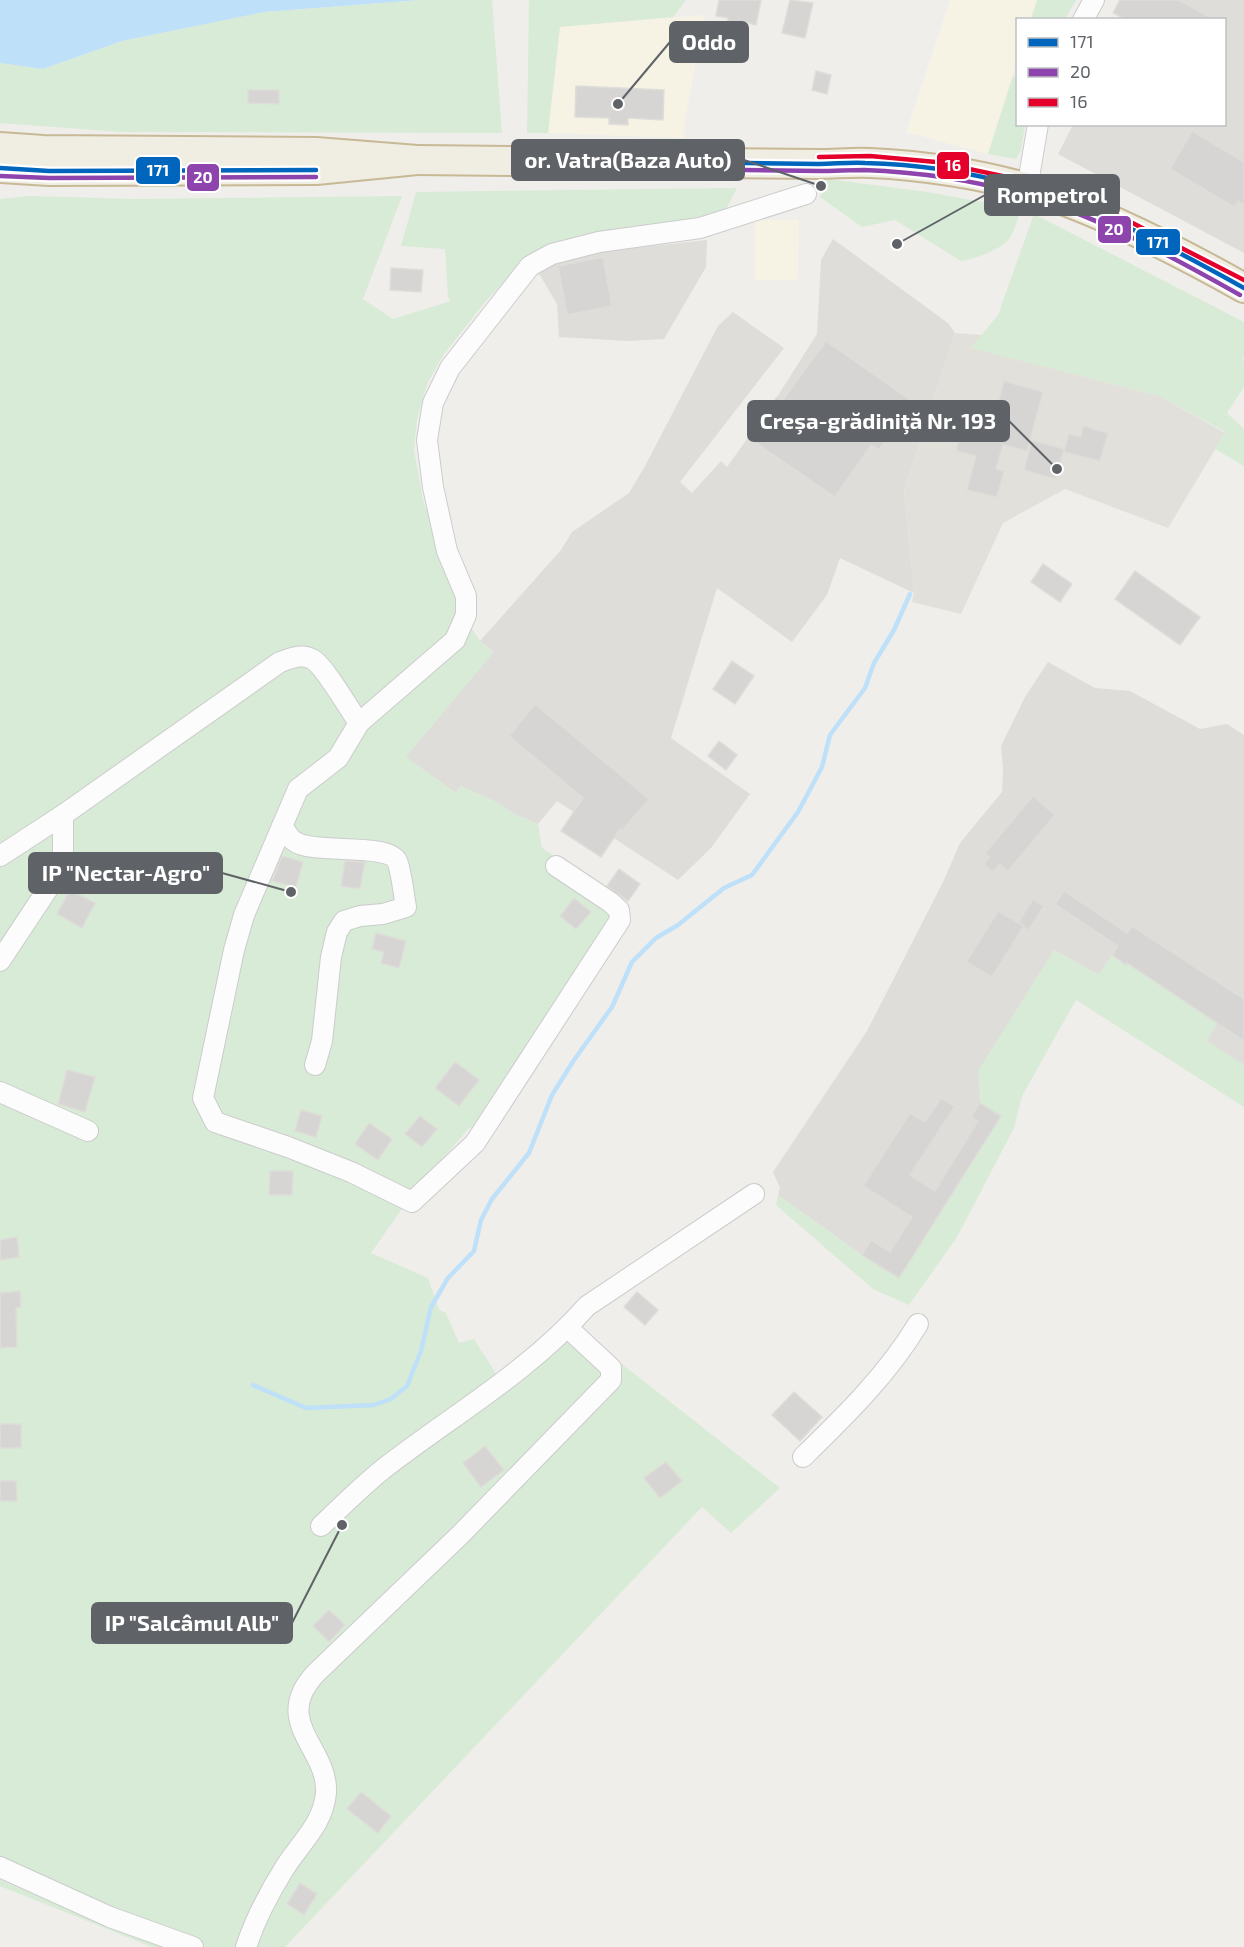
<svg xmlns="http://www.w3.org/2000/svg" width="1244" height="1947" viewBox="0 0 1244 1947" font-family="'Exo 2',sans-serif">
<rect width="100%" height="100%" fill="#efeeea"/>
<!-- commercial -->
<g fill="#f7f3e4">
<polygon points="950,0 1037,0 1031,19 1018,20 1017,61 988,154 906,132"/>
<polygon points="704,15 685,122 684,138 548,133 560,27"/>
<polygon points="755,220 799,220 798,280 755,280"/>
</g>
<!-- industrial -->
<g fill="#dfddda">
<polygon points="1120,0 1244,0 1244,253 1058,154 1073,125 1224,124 1224,20 1126,19 1113,13"/>
<polygon points="833,239 948,323 955,333 904,490 914,593 840,558 827,595 792,642 717,588 671,738 750,794 711,848 678,880 557,801 538,824 516,815 498,803 461,786 456,793 405,757 493,652 480,641 561,550 572,532 629,493 645,466 718,326 733,312 784,348 680,482 692,493 721,461 727,467 777,397 817,334 821,260"/>
<polygon points="707,240 706,267 664,339 628,341 559,337 557,304 538,272 556,263 598,252"/>
<polygon points="1048,662 1095,688 1130,691 1200,729 1227,724 1244,735 1244,1065 1206,1041 1217,1023 1112,955 1099,975 1054,950 1001,1116 899,1278 862,1255 778,1195 780,1188 773,1172 867,1031 944,880 960,843 1002,792 1003,769 1001,746 1025,697"/>
</g>
<!-- education -->
<polygon fill="#e2e0da" points="955,333 982,335 972,348 1160,396 1225,433 1168,528 1065,489 1003,523 961,614 912,602 914,593 904,490"/>
<!-- green -->
<g fill="#d8ebd6">
<polygon points="420,0 492,0 502,133 121,132 0,123 0,63 43,69 122,41 264,12"/>
<polygon points="529,0 686,0 673,17 560,27 548,133 527,133"/>
<polygon points="1037,0 1076,0 1065,19 1031,19"/>
<polygon points="1013,76 1017,78 1018,124 1025,125 1021,150 1016,159 988,154"/>
<path d="M828,179L927,192L1021,209C1018,218 1015,228 1011,236C1004,249 975,259 961,261L895,220L862,227L820,197Z"/>
<polygon points="737,188 725,211 637,230 556,243 514,271 485,302 444,354 427,384 417,420 414,450 423,500 447,573 458,601 456,605 480,641 493,653 406,757 456,793 461,786 498,803 516,815 538,824 542,848 567,864 610,911 612,918 525,1045 533,1048 476,1130 470,1127 415,1190 371,1253 428,1278 439,1310 446,1313 459,1343 474,1339 500,1380 567,1321 780,1488 731,1533 702,1507 285,1947 152,1947 0,1886 0,199 28,196 134,199 402,196 363,299 393,319 451,301 448,297 445,249 401,246 416,192"/>
<polygon points="1034,214 1244,322 1244,357 1242,360 1244,361 1244,387 1227,413 1244,429 1244,466 1215,449 1225,432 1160,396 971,348 998,315"/>
<polygon points="1054,950 1099,975 1112,955 1142,973 1217,1023 1207,1041 1244,1065 1244,1107 1076,1000 1022,1096 1014,1128 957,1237 909,1305 873,1289 776,1205 778,1195 862,1255 899,1278 1000,1116 980,1103 978,1071"/>
</g>
<!-- water -->
<polygon fill="#bfe0f9" points="0,0 420,0 264,12 122,41 43,69 0,63"/>
<g fill="none" stroke-linecap="round" stroke-linejoin="round">
<!-- stream -->
<polyline stroke="#bfe0f9" stroke-width="4.5" points="253,1385 306,1408 374,1405 391,1399 407,1386 421,1351 431,1307 448,1278 474,1251 481,1220 492,1199 529,1153 552,1095 574,1060 612,1007 632,962 656,938 678,925 724,888 752,875 798,812 822,767 830,735 865,688 874,663 894,630 910,594"/>
</g>
<!-- building -->
<g fill="#d6d5d3" stroke="#deddd9" stroke-width="1.5">
<polygon points="719,0 761,0 756,25 746,22 744,32 726,28 728,18 716,16"/>
<polygon points="790,0 813,3 805,38 782,33"/>
<polygon points="1120,0 1179,0 1215,20 1126,20 1113,13"/>
<polygon points="816,71 831,75 827,94 812,90"/>
<polygon points="576,86 664,90 663,120 628,118 628,125 609,124 609,118 575,117"/>
<polygon points="248,90 279,90 279,104 248,103"/>
<polygon points="1192,131 1244,162 1244,205 1238,201 1234,207 1170,169"/>
<polygon points="603,257 612,306 567,315 558,266"/>
<polygon points="391,268 423,270 421,292 390,290"/>
<polygon points="826,341 913,402 879,450 871,445 835,497 749,438 777,397 782,401"/>
<polygon points="1004,381 1043,392 1027,451 1003,445 996,469 1004,471 997,497 967,490 976,456 956,451 965,417 992,425"/>
<polygon points="1083,426 1108,433 1100,461 1064,452 1069,434 1081,437"/>
<polygon points="1032,440 1064,449 1056,479 1024,470"/>
<polygon points="1043,564 1072,584 1060,602 1031,582"/>
<polygon points="1135,571 1200,617 1180,645 1115,599"/>
<polygon points="732,661 754,676 735,704 713,689"/>
<polygon points="535,704 649,799 622,830 620,829 601,857 561,831 583,798 509,736"/>
<polygon points="719,741 737,755 726,770 708,756"/>
<polygon points="1033,796 1055,815 1008,871 1000,864 993,872 984,864 990,857 985,853"/>
<polygon points="282,856 303,862 296,887 272,881"/>
<polygon points="345,861 365,862 360,889 341,886"/>
<polygon points="619,869 640,884 628,901 607,886"/>
<polygon points="70,890 95,903 82,928 57,914"/>
<polygon points="1064,891 1127,933 1132,926 1244,999 1244,1041 1127,963 1126,965 1112,955 1118,946 1055,904"/>
<polygon points="574,898 591,912 576,929 560,916"/>
<polygon points="1033,899 1044,906 1028,931 1019,921"/>
<polygon points="998,911 1024,926 992,977 966,962"/>
<polygon points="376,933 406,941 399,968 381,963 384,952 372,949"/>
<polygon points="455,1062 479,1080 459,1106 435,1088"/>
<polygon points="67,1070 95,1077 85,1112 58,1104"/>
<polygon points="941,1098 955,1106 910,1175 935,1191 978,1121 971,1117 980,1103 1001,1116 899,1278 862,1255 871,1240 890,1252 912,1217 863,1186 910,1113 925,1122"/>
<polygon points="301,1110 322,1116 316,1137 295,1131"/>
<polygon points="420,1116 437,1129 422,1147 405,1134"/>
<polygon points="369,1123 392,1139 378,1160 355,1144"/>
<polygon points="270,1171 293,1171 292,1195 269,1195"/>
<polygon points="17,1237 19,1257 0,1260 0,1240"/>
<polygon points="20,1291 21,1307 16,1308 17,1347 0,1348 0,1293"/>
<polygon points="637,1292 658,1310 645,1325 624,1307"/>
<polygon points="794,1392 822,1417 800,1441 772,1415"/>
<rect x="0" y="1424" width="21" height="24"/>
<polygon points="485,1446 504,1470 481,1487 463,1463"/>
<polygon points="666,1462 682,1481 660,1498 644,1478"/>
<polygon points="0,1481 16,1481 17,1501 0,1501"/>
<polygon points="329,1610 345,1625 329,1642 313,1626"/>
<polygon points="361,1792 391,1816 378,1833 347,1809"/>
<polygon points="300,1883 317,1894 304,1915 287,1904"/>
</g>
<g fill="none" stroke-linecap="round" stroke-linejoin="round">
<defs>
<g id="minor">
<polyline points="1083,20 1094,0"/>
<polyline points="1027,189 1038,124"/>
<path d="M282,826C286,831 289,838 294,841C311,855 387,842 397,861C401,869 404,896 406,907L383,914L360,916L344,921L337,932L331,957L322,1041L315,1065"/>
<path d="M0,856L63,815L280,662C290,659 301,653 312,659C324,665 349,709 359,723"/>
<polyline points="556,866 610,902 619,910 620,920 475,1143 412,1202 351,1172 288,1147 215,1122 203,1098 234,950 244,915 298,789 338,758 359,723 455,640 466,615 466,596 447,551 433,487 427,440 433,403 450,368 530,266 552,254 599,242 700,228 806,194"/>
<polyline points="0,961 63,866 63,815"/>
<polyline points="0,1092 88,1131"/>
<path d="M803,1457C845,1416 888,1374 918,1324"/>
<path d="M321,1526C341,1507 361,1487 382,1470C451,1416 529,1372 587,1306L754,1194"/>
<polyline points="0,1867 110,1917 193,1947"/>
<path d="M246,1947C255,1920 269,1893 284,1869C300,1843 323,1825 326,1793C329,1749 271,1722 315,1674L460,1535L611,1380V1368L568,1328"/>
</g>
<g id="highway">
<polyline points="0,147 43,150 316,152 417,160 316,170 49,171 0,168"/>
<path d="M417,160L819,164C836,164 853,162 870,163C922,165 987,175 1037,191C1106,214 1180,252 1244,288"/>
</g>
</defs>
<!-- minor casing -->
<use href="#minor" stroke="#cbcccc" stroke-width="22"/>
<!-- highway casing -->
<use href="#highway" stroke="#c8b996" stroke-width="32"/>
<!-- minor -->
<use href="#minor" stroke="#fdfcfc" stroke-width="20"/>
<!-- highway -->
<use href="#highway" stroke="#f0ede3" stroke-width="28"/>
<defs>
<g id="bus-1">
<path d="M518,160L819,164C834,164 850,162 865,163C916,164 969,172 1019,186C1098,208 1172,248 1244,288"/>
<polyline points="0,168 49,171 316,170"/>
</g>
<g id="bus-2">
<path d="M518,167L819,171C834,171 849,170 864,170C915,172 968,179 1017,193C1096,215 1169,255 1240,295"/>
<polyline points="0,176 49,178 316,177"/>
</g>
<polyline id="bus-3" points="819,157 870,156 936,162 1036,183 1113,213 1244,280"/>
</defs>
<!-- bus-1 casing -->
<use href="#bus-1" stroke="#fff" stroke-width="9"/>
<!-- bus-2 casing -->
<use href="#bus-2" stroke="#fff" stroke-width="9"/>
<!-- bus-3 casing -->
<use href="#bus-3" stroke="#fff" stroke-width="9"/>
<!-- bus-1 -->
<use href="#bus-1" stroke="#0065bd" stroke-width="4.5"/>
<!-- bus-2 -->
<use href="#bus-2" stroke="#8e44ad" stroke-width="4.5"/>
<!-- bus-3 -->
<use href="#bus-3" stroke="#e4002b" stroke-width="4.5"/>
</g>
<!-- callouts -->
<path fill="none" stroke="#5f6368" stroke-width="2" d="M618 104L670 42M821 186L744 160M897 244L985 195M1057 469L1009 421M291 892L222 873M342 1525L292 1623"/>
<g fill="#5f6368" stroke="#fff" stroke-width="2">
<circle cx="618" cy="104" r="6"/>
<circle cx="821" cy="186" r="6"/>
<circle cx="897" cy="244" r="6"/>
<circle cx="1057" cy="469" r="6"/>
<circle cx="291" cy="892" r="6"/>
<circle cx="342" cy="1525" r="6"/>
</g>
<g fill="#5f6368" stroke="#5f6368" stroke-width="2">
<rect x="670" y="22" width="78" height="40" rx="6"/>
<rect x="512" y="140" width="232" height="40" rx="6"/>
<rect x="985" y="175" width="134" height="40" rx="6"/>
<rect x="748" y="401" width="261" height="40" rx="6"/>
<rect x="29" y="853" width="193" height="40" rx="6"/>
<rect x="92" y="1603" width="200" height="40" rx="6"/>
</g>
<g font-size="22" text-anchor="middle" font-weight="bold" fill="#fff">
<text x="709" y="50">Oddo</text>
<text x="628" y="168">or. Vatra(Baza Auto)</text>
<text x="1052" y="203">Rompetrol</text>
<text x="878" y="429">Creşa-grădiniţă Nr. 193</text>
<text x="126" y="881">IP "Nectar-Agro"</text>
<text x="192" y="1631">IP "Salcâmul Alb"</text>
</g>
<g stroke="#fff" stroke-width="2">
<rect x="936" y="151" width="34" height="29" rx="6" fill="#e4002b"/>
<rect x="135" y="156" width="46" height="29" rx="6" fill="#0065bd"/>
<rect x="186" y="163" width="34" height="29" rx="6" fill="#8e44ad"/>
<rect x="1097" y="215" width="35" height="29" rx="6" fill="#8e44ad"/>
<rect x="1135" y="228" width="46" height="28" rx="6" fill="#0065bd"/>
</g>
<g font-size="16" text-anchor="middle" font-weight="bold" fill="#fff">
<text x="953" y="171">16</text>
<text x="158" y="176">171</text>
<text x="203" y="183">20</text>
<text x="1114" y="235">20</text>
<text x="1158" y="248">171</text>
</g>
<!-- legend -->
<rect x="1016" y="18" width="210" height="108" fill="#ffffff" stroke="#bfc1c3" stroke-width="1.5"/>
<rect x="1028" y="38" width="30" height="9" fill="#0065bd" stroke="#bfc1c3" stroke-width="1.5"/>
<text x="1070" y="48" font-size="18" fill="#5f6368">171</text>
<rect x="1028" y="68" width="30" height="9" fill="#8e44ad" stroke="#bfc1c3" stroke-width="1.5"/>
<text x="1070" y="78" font-size="18" fill="#5f6368">20</text>
<rect x="1028" y="98" width="30" height="9" fill="#e4002b" stroke="#bfc1c3" stroke-width="1.5"/>
<text x="1070" y="108" font-size="18" fill="#5f6368">16</text>
</svg>
